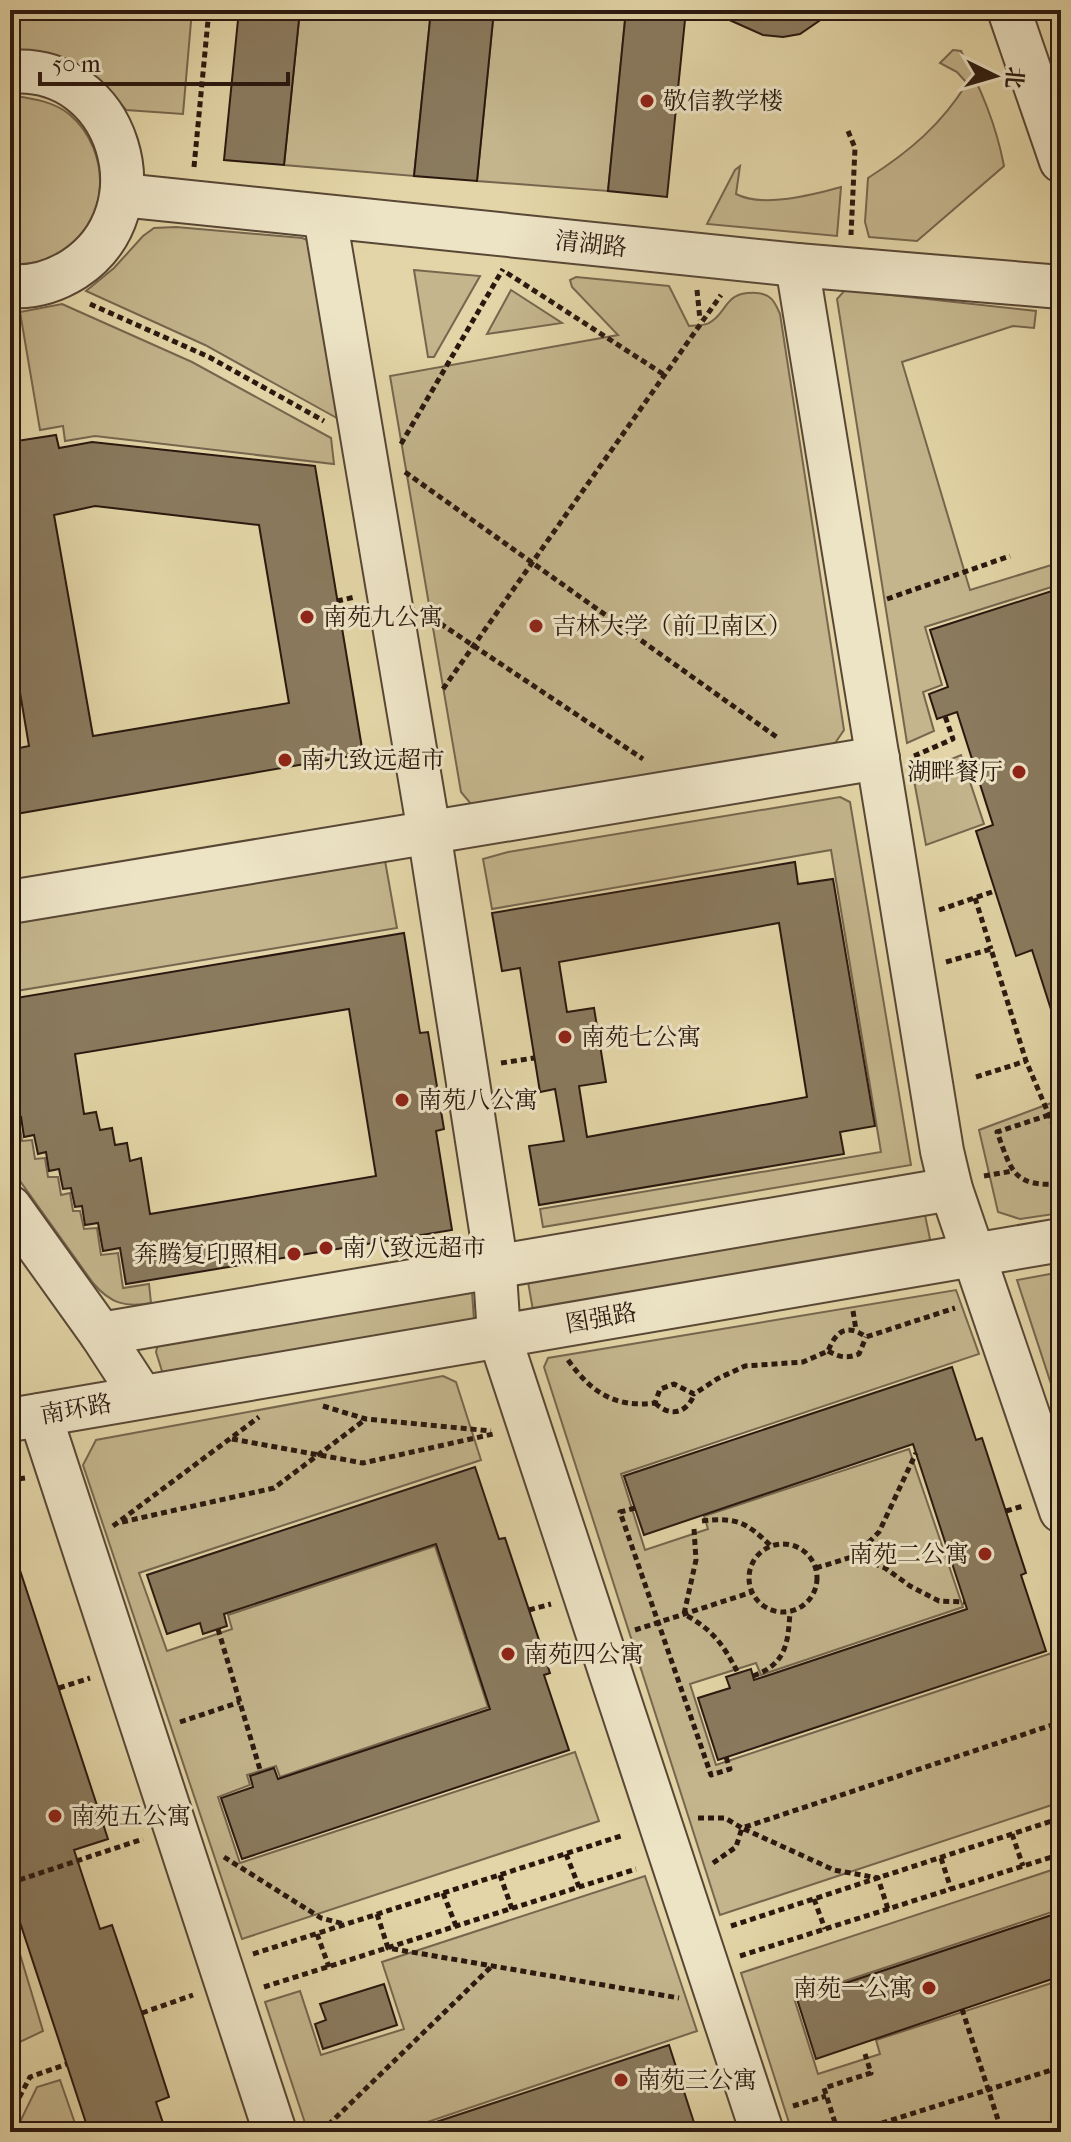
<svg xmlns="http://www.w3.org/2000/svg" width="1071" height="2142" viewBox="0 0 1071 2142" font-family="'IM FELL French Canon','Noto Serif SC',serif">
<rect width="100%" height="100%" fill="#e3d5a7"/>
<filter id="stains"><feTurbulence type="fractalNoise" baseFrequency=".0025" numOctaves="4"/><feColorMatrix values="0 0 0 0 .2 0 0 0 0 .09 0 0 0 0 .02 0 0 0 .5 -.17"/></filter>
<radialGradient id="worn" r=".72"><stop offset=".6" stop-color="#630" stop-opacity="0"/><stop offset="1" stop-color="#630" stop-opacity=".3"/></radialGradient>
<!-- green -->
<g fill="#c4b58d" stroke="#77664e" stroke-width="2">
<path d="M10,10H192L183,114L126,110C84,59 72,62 10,56Z"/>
<polygon points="300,10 431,10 414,176 284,165"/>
<polygon points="494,10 626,10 608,191 477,181"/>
<path d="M953,50L961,51C981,89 996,124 1004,166L917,241L869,237L865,222L868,178C909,152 942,124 967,83L957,72L940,63Z"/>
<path d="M16,96C35,99 54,102 69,114C113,151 111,226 58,255C43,263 26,265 10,264V97Z"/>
<path d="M740,166L736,194C763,208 812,195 841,187L837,236L707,224L735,170Z"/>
<polygon points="176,227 302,238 315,243 344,422 205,345 86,291 114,268 143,236 154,228"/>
<polygon points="414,270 480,276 434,357 428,357"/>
<path d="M576,277L669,286L689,326C694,325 704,326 709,323C729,312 723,291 757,293C771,294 775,302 780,314L844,730L831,749L476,810L461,792L390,376L618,335L572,287L570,280Z"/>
<polygon points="511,290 562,323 487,334"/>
<polygon points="845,290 1036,311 1034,328 1013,326 902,362 970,590 1061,562 1061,584 925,627 942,685 923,692 934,731 907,743 837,299"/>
<polygon points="62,304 192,362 331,438 334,464 95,436 65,441 63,426 40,430 20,312"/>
<polygon points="961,755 984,824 926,845 913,775"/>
<polygon points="840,797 850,802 911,1165 543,1227 540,1209 881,1152 831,850 492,909 483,859 508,852"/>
<polygon points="384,855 397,928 10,992 10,920"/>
<polygon points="1059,1100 1061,1213 1020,1219 998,1212 979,1130"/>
<path d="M19,1122L22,1141L32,1140L35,1159L45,1158L48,1177H58L61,1195L70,1193L73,1211H80L84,1229L97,1228L101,1255L118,1253L123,1288L149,1284L151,1303C125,1308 110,1303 93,1283L10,1167V1123Z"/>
<polygon points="916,1211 925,1215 930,1239 922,1247 533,1310 528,1282"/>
<polygon points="1061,1272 1061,1395 1055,1396 1017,1280"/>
<polygon points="956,1290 979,1354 621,1474 645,1550 708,1529 704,1516 909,1449 963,1607 761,1675 756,1663 690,1684 716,1765 1061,1650 1061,1802 720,1915 544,1367 548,1358"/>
<polygon points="472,1292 474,1320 169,1375 162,1371 156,1352 159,1340"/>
<polygon points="443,1376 456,1382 481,1460 139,1573 167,1651 232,1629 228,1615 435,1546 488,1707 280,1777 276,1766 247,1775 250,1785 218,1797 240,1863 575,1752 599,1821 242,1939 83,1465 96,1440"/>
<polygon points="1061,1867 1061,1909 794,1998 818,2074 880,2054 876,2040 1061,1980 1061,2132 792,2132 741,1973"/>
<polygon points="645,1876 697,2031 398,2132 308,2132 265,2002 300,1991 321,2055 404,2029 382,1962"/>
<polygon points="10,1921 43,2031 20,2042 10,2037"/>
<polygon points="60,2080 78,2132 15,2132 37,2087"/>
</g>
<!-- building -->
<g fill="#8a7a5e" stroke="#2a180f" stroke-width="2" fill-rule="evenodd">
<polygon points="239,10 300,10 284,165 224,160"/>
<polygon points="431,10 494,10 477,181 414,176"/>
<polygon points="626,10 686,10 667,197 608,191"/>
<polygon points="707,10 835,10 800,34 783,37 763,35"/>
<path d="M56,435L59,448L92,442L315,466L363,754L10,815V750L29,746L10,633V442ZM95,506L259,525L289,703L93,736L54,515Z"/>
<polygon points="1061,588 1061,1021 1055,1022 1032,950 1016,956 976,831 993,825 957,712 937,719 929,694 948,687 930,630"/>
<path d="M795,862L798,884L833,879L875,1126L840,1132L844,1154L539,1205L529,1146L564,1141L555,1089L540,1092L520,968L502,971L492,913ZM779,923L807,1097L587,1137L579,1086L606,1082L594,1008L567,1012L559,962Z"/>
<path d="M404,933L420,1033L428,1032L444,1129L436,1131L452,1230L126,1284L120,1248L103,1251L98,1223L85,1225L82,1206L75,1207L71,1188L63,1189L59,1169L49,1171L46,1152L38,1154L34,1135L24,1137L21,1117L10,1119V999ZM349,1009L376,1176L150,1214L141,1158L130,1161L127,1143L115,1145L112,1128L100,1130L96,1112L84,1114L75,1054Z"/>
<polygon points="952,1367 976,1440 982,1438 1026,1573 1021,1575 1046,1651 718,1760 698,1698 730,1688 726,1677 751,1669 754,1680 967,1609 913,1444 644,1535 624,1476"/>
<polygon points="475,1467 499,1539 505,1538 550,1673 544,1675 569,1750 242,1859 221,1798 253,1787 250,1776 274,1768 278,1779 490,1709 436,1544 224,1614 227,1626 203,1634 200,1623 167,1634 147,1575"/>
<polygon points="15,1555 108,1839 74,1850 100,1929 112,1925 142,2013 169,2097 156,2102 166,2132 89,2132 10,1892 10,1556"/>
<polygon points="1061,1912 1061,1976 816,2059 797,1999"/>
<polygon points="384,1984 397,2025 323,2049 315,2024 326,2020 320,2004"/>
<polygon points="669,2045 697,2132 633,2132 630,2122 600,2132 422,2132 421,2127"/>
</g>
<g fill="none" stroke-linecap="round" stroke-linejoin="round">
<defs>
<g id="minor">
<polyline points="1009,10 1061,161"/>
<path d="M10,72C119,63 164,210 74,269C55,281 33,288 10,286"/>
<polyline points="122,195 797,265 1061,287"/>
<polyline points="325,217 429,832 493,1243 499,1335 762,2132"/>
<polyline points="797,265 942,1151 951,1189 1061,1511"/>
<polyline points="10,902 878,758"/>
<polyline points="10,1207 101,1334 142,1397"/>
<polyline points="101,1334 951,1189"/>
<polyline points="40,1415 275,2132"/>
<polyline points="10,1420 1061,1240"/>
</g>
</defs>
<!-- minor casing -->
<use href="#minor" stroke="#584735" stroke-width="46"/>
<!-- path -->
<g stroke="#2a180f" stroke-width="5" stroke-dasharray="6 4" stroke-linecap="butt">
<polyline points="848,131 855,148 851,235"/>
<polyline points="194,167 209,10"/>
<polyline points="507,273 663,374"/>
<polyline points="697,290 700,320"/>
<polyline points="90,304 209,357 324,421"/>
<polyline points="401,444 503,269"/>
<polyline points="405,472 778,738"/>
<polyline points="887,599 1010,556"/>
<polyline points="337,601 355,597"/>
<polyline points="432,618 643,759"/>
<polyline points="443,689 721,295"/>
<polyline points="914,756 953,739 945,716"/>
<polyline points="975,898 991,949"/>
<polyline points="939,910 995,891"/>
<polyline points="946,962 991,949 1026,1061 1055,1129 1061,1135"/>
<polyline points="501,1063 534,1058"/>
<polyline points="976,1077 1026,1061"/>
<path d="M1049,1115L997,1132C1012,1172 1013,1187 1061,1184"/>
<polyline points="984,1176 1013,1171"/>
<polyline points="853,1311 856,1330"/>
<path d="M828,1351C839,1357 846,1359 859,1354L866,1337"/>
<path d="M568,1360C591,1392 614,1408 655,1403L660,1389L674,1384L694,1394L717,1379L745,1366L803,1362L828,1351C836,1331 847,1323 866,1337L955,1308"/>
<path d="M655,1403C670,1417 686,1414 694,1395"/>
<polyline points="323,1406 366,1419 491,1431"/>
<polyline points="232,1439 363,1463 493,1434"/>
<polyline points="10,1480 25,1478"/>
<polyline points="635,1508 620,1512 711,1775 730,1769 726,1757"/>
<polyline points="1006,1511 1023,1506"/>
<path d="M702,1521C737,1517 746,1522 771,1546"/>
<polyline points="122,1522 274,1488 366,1419"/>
<polyline points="113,1526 259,1417"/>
<path d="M694,1529L696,1560L684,1614C713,1630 723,1644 738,1673"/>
<circle cx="783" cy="1578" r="34"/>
<polyline points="855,1556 885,1568 910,1586 939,1601 965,1602"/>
<polyline points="816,1568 855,1556 879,1532 916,1453"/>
<polyline points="529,1610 551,1604"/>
<polyline points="218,1629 261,1773"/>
<polyline points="635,1630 752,1592"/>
<path d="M753,1676C786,1664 788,1644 790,1612"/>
<polyline points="59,1688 90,1678"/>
<polyline points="180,1722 240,1702"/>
<polyline points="10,1780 13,1782"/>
<polyline points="698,1818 725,1818 742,1828 1061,1722"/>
<polyline points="1012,1834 1023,1866"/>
<polyline points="566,1854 579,1887"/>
<polyline points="224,1857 321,1918 344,1924"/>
<polyline points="941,1858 951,1889"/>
<polyline points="713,1863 736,1847 742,1828 834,1870 878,1878 888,1909"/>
<polyline points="500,1875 512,1909"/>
<polyline points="10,1883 143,1839"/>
<polyline points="443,1893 456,1926"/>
<polyline points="814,1899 825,1929"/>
<polyline points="377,1914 388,1948 679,1998"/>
<polyline points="731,1926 1061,1818"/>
<polyline points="317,1934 329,1967"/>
<polyline points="253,1954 624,1835"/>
<polyline points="740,1956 1061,1854"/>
<polyline points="264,1987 636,1869"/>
<polyline points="962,2009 1002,2132"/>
<polyline points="142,2013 193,1995"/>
<polyline points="793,2106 826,2096"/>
<polyline points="10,2115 30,2077 67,2064"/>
<polyline points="321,2132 491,1967"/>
<polyline points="838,2132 824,2088 871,2073 865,2054"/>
<polyline points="853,2132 1061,2067"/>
</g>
<!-- minor -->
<use href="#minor" stroke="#ede4c6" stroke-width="42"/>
</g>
<!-- markers -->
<g fill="#8f2418" stroke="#ede4c6" stroke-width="3">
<circle cx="647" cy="101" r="8"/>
<circle cx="307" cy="617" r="8"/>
<circle cx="536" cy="626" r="8"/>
<circle cx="285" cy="760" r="8"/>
<circle cx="1019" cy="772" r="8"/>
<circle cx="565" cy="1037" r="8"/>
<circle cx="402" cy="1100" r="8"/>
<circle cx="326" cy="1248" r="8"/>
<circle cx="294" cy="1254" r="8"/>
<circle cx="985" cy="1554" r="8"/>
<circle cx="508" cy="1654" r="8"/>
<circle cx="55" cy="1816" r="8"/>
<circle cx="929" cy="1988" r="8"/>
<circle cx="621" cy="2080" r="8"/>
</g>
<g text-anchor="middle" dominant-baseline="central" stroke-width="6" stroke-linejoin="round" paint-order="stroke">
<!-- poi labels -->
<g font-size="24" fill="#2a180f" stroke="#ede4c6" text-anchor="start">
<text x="663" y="101">敬信教学楼</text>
<text x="323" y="617">南苑九公寓</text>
<text x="552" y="626">吉林大学（前卫南区）</text>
<text x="301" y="760">南九致远超市</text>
<text x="1003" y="772" text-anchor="end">湖畔餐厅</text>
<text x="581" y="1037">南苑七公寓</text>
<text x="418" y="1100">南苑八公寓</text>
<text x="342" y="1248">南八致远超市</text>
<text x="278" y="1254" text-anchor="end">奔腾复印照相</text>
<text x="969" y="1554" text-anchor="end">南苑二公寓</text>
<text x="524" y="1654">南苑四公寓</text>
<text x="71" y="1816">南苑五公寓</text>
<text x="913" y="1988" text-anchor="end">南苑一公寓</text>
<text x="637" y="2080">南苑三公寓</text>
</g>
<!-- street labels -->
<g font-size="24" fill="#2a180f" stroke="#ede4c6">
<text transform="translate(591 244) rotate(6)">清湖路</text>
<text transform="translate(601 1318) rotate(-10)">图强路</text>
<text transform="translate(76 1409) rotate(-10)">南环路</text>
</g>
</g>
<!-- margin -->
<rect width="1071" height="2142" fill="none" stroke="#e3d5a7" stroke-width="40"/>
<rect x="12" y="12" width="1047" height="2118" fill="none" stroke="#2a180f" stroke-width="4"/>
<rect x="20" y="20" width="1031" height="2102" fill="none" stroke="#2a180f" stroke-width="2"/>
<!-- north arrow -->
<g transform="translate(995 76) rotate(95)" stroke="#ede4c6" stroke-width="6" paint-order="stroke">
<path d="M0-6L14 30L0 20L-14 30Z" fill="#2a180f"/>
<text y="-12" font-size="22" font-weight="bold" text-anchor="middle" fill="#2a180f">北</text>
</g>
<!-- scale -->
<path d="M40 72v12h248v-12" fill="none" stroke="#2a180f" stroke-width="4"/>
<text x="52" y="72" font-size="24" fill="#2a180f" stroke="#ede4c6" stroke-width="6" paint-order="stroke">50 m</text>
<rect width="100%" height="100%" filter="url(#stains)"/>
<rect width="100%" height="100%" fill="url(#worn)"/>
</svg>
